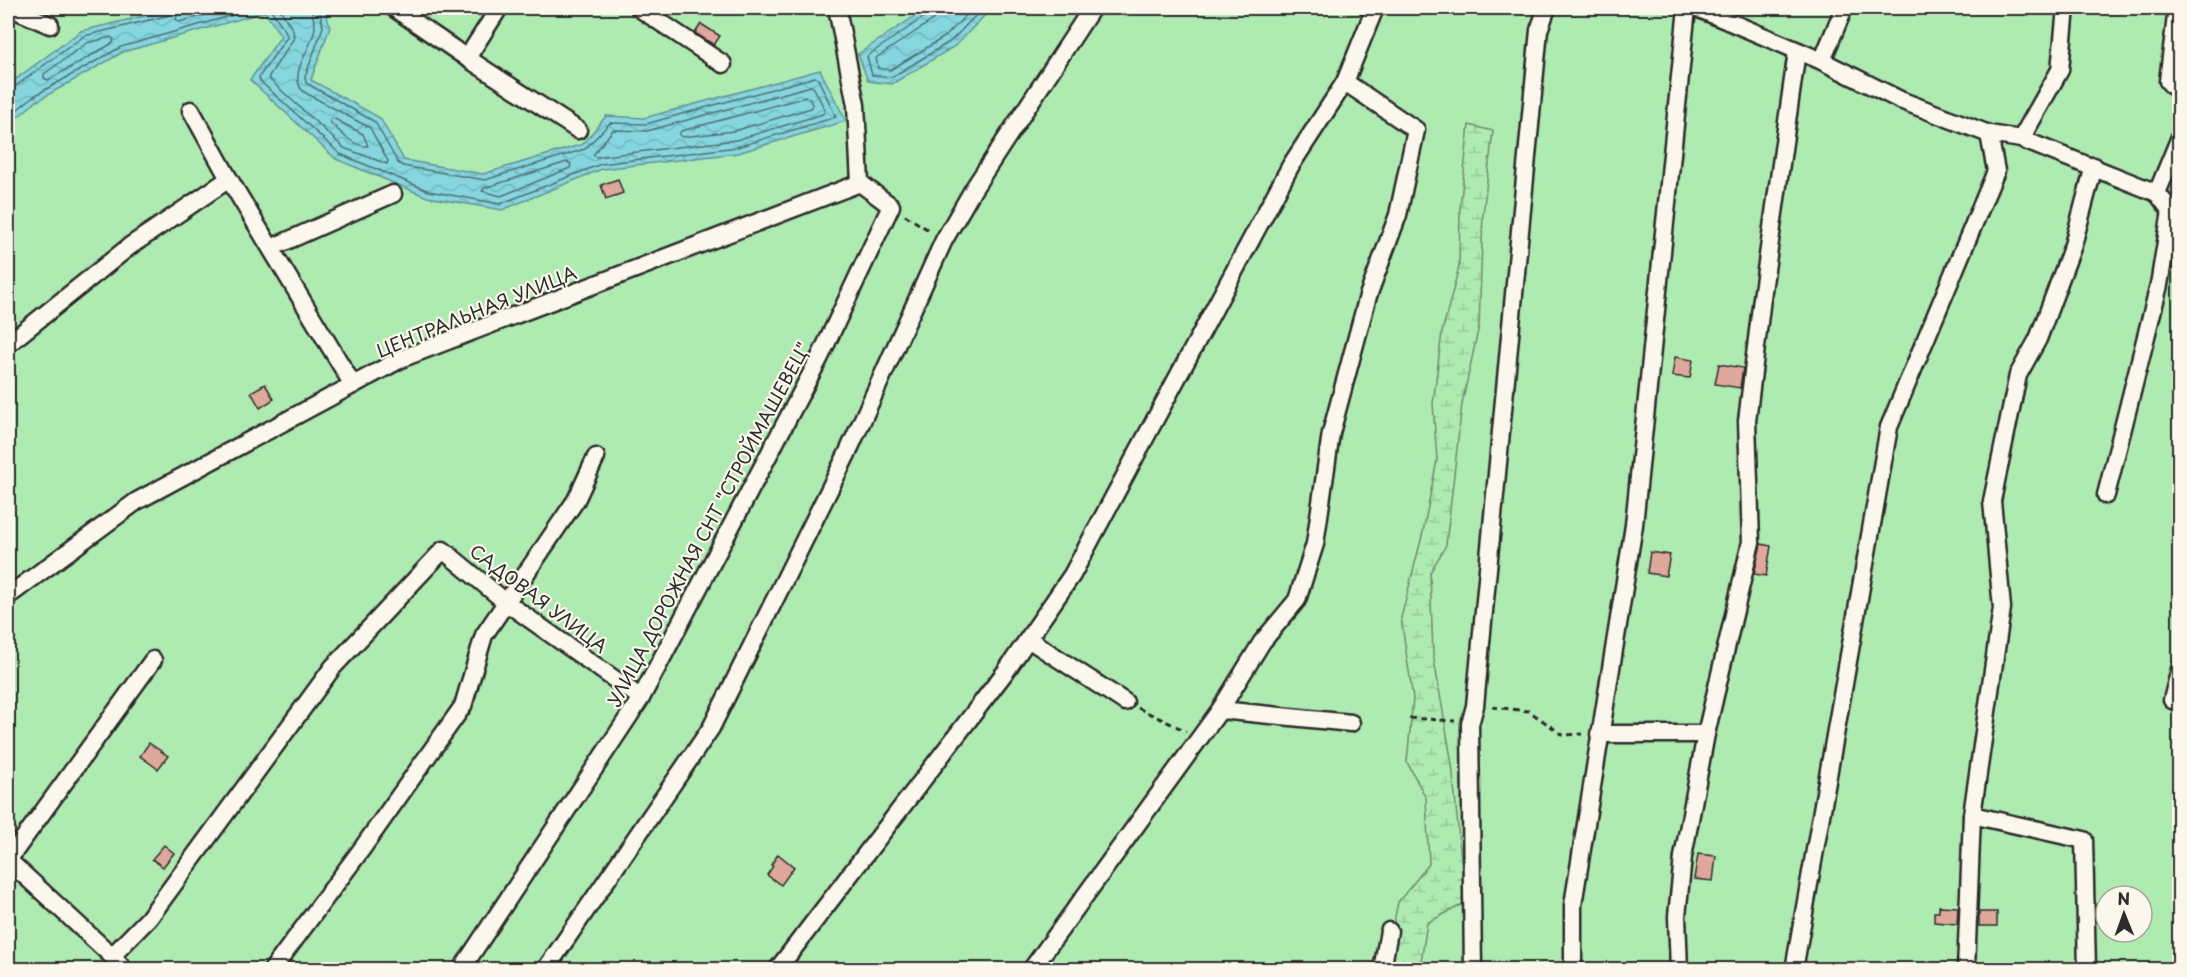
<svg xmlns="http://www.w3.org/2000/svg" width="2187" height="977" viewBox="0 0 2187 977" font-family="'Playpen Sans',sans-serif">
<defs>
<pattern id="wetland-marsh" width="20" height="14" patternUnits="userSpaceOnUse" patternTransform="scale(1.5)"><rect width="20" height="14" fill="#aeebb1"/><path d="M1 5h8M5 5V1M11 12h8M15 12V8" fill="none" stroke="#96ca98"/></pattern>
<pattern id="water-waves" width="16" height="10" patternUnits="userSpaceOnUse" patternTransform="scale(1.5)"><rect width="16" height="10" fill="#85d6de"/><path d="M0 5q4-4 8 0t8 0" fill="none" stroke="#73b8bf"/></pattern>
</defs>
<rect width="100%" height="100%" fill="#f6e7dc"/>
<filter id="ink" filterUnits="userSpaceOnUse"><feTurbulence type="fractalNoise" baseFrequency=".0167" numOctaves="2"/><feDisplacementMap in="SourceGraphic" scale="12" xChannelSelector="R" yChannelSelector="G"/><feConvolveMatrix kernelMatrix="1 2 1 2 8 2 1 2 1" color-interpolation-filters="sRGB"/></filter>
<g filter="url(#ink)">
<!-- green -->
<path fill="#aeebb1" stroke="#6c8b6e" stroke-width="1.5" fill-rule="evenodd" d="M8,8H2179V969H8ZM2106,896H2142V932H2106Z"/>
<!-- wetland -->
<polygon fill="url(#wetland-marsh)" stroke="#6c8b6e" stroke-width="1.5" points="1469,125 1493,131 1483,214 1479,326 1462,404 1446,545 1430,573 1433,654 1452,764 1465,903 1427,923 1420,969 1390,969 1387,956 1398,902 1429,864 1426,798 1407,762 1413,698 1401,618 1423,532 1437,460 1433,404 1442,332 1459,267 1460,208"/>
<!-- water -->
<g fill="url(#water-waves)" stroke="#619296" stroke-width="1.5">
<polygon points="177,8 324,8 330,27 311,80 380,118 404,160 483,174 583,144 606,116 644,118 820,70 846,121 738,153 602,169 502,210 427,197 336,159 250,80 281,36 265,12 123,52 37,101 8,125 8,85 81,31"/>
<polygon points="927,8 992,8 955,46 892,84 868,81 858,54"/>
</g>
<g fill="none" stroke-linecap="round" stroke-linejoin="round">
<!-- shore -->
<g stroke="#4f6f73" stroke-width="1.5">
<polyline points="179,8 176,19 179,22 231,8"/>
<polyline points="270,8 286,32 287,37 259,77 260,81 340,154 429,191 500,204 601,164 737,147 836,117 818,79 815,77 646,124 610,123 585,149 485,180 403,166 398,163 375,122 306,83 305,77 323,27 319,8"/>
<path d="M279,8L293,30L294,38L269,76V79L344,148L387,164L388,161L370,128L304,92C285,75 315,46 315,26C315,20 311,14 311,8"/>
<polyline points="930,8 927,15 867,56 872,75 892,77 951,41 983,8"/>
<polyline points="937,8 937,14 933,20 876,58 878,68 890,70 946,36 973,8"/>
<polygon points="111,37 114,39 113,43 48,80 44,78 44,74 87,43"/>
<polygon points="811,86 814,88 825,110 823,114 736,140 596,157 593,155 613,130 647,131"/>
<polyline points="8,89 13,88 84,36 166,16 171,13 171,8"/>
<polygon points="806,97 809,98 812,104 811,108 734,131 682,137 679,135 681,131"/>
<polyline points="8,117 34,96 121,47 258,8"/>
<path d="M333,118L363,134L368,146C353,147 340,132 330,122V119Z"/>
<polygon points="567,162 571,164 570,168 501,196 482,191 484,188"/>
</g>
</g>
<!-- building -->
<g fill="#e0a79c" stroke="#2b2b2b" stroke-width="1.5">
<polygon points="701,24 720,36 714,45 695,33"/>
<polygon points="618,179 623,193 606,199 601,185"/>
<polygon points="1675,357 1693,360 1690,378 1672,376"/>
<polygon points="1719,364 1743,368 1740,388 1715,384"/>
<polygon points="265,384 274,399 260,408 251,392"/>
<polygon points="1761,544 1771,546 1766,576 1754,574"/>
<polygon points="1650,552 1670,555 1666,576 1647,573"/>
<polygon points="149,743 168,756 158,769 140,756"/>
<polygon points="164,845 174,853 163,867 152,859"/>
<polygon points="778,854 794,867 781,885 767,875 773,866 771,865"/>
<polygon points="1698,854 1716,856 1713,881 1694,879"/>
<polygon points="1939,906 1958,907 1957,924 1934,922 1934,912 1939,912"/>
<rect x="1979" y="912" width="18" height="14"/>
</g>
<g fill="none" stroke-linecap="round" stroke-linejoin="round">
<defs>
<g id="minor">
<polyline points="11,8 50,25"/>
<polyline points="394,8 467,58 578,130"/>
<polyline points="639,8 723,64"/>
<polyline points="1697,8 1822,61 1900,100 1989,134 2021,139 2157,193 2171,211 2180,215"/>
<polyline points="2177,8 2168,81 2180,93"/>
<polyline points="467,58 499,8"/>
<polyline points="1822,61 1844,8"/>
<polyline points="191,110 229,179 353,385"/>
<polyline points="2021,139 2060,70 2066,8"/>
<polyline points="2157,193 2180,137"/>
<polyline points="271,248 393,194"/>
<polyline points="8,344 130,246 229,179"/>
<polyline points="2106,495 2159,285 2171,211"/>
<polyline points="8,596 137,501 403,358 860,183 856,105 837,8"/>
<polyline points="1028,639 1125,702"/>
<polyline points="2172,700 2180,669"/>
<polyline points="1220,710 1351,723"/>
<polyline points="1599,734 1706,734"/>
<polyline points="1972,815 2084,840 2087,970"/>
<polyline points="8,860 153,660"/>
<polyline points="9,861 112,956 124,970"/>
<polyline points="112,956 149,918 333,667 443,550 507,603 641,698"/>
<polyline points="272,970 361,850 463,706 484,635 576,500 596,457"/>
<polyline points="461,970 641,698 820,357 891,206 860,183"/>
<polyline points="545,970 711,728 847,454 944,240 974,188 1092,8"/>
<polyline points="777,970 1006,671 1072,575 1291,165 1345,82 1375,8"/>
<polyline points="1031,970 1220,710 1262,642 1297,600 1315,544 1331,433 1368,296 1398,215 1416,130 1345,82"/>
<polyline points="1382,970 1389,931"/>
<polyline points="1473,970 1470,724 1475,706 1539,30 1547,8"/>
<polyline points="1573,970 1573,905 1634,525 1687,8"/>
<polyline points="1679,970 1677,916 1683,857 1706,734 1751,542 1747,421 1762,298 1797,51"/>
<polyline points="1794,970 1889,427 1996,171 1989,134"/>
<polyline points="1966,970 1972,815 2002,608 1992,501 2018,375 2038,339 2073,245 2094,166"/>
</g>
</defs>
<!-- minor casing -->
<use href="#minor" stroke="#2b2b2b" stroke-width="21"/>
<!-- path -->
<g stroke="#2b2b2b" stroke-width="3" stroke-dasharray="6 4.5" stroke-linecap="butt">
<polyline points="905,215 930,231"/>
<polyline points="1492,707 1529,711 1563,735 1582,734"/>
<polyline points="1138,708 1186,731"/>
<polyline points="1409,718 1455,721"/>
</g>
<!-- minor -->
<use href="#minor" stroke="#fbf7ec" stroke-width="16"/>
</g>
</g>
<g text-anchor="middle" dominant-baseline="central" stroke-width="4.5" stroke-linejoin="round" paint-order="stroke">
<!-- street labels -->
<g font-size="18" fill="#2b2b2b" stroke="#fbf7ec">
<text transform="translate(476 311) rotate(-22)">ЦЕНТРАЛЬНАЯ УЛИЦА</text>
<text transform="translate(708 524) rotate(-62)">УЛИЦА ДОРОЖНАЯ СНТ "СТРОЙМАШЕВЕЦ"</text>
<text transform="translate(539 598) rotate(37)">САДОВАЯ УЛИЦА</text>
</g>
</g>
<!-- margin -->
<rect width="2187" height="977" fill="none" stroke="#fbf7ec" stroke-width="30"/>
<rect x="15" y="15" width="2157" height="947" fill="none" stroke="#2b2b2b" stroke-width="2" filter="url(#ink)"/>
<!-- north arrow -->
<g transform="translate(2124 914) rotate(359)"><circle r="28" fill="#fbf7ec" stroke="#a8a59f" stroke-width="1.5"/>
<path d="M0-4.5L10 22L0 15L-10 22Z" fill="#2b2b2b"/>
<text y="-9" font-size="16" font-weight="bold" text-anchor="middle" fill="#2b2b2b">N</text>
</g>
</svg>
